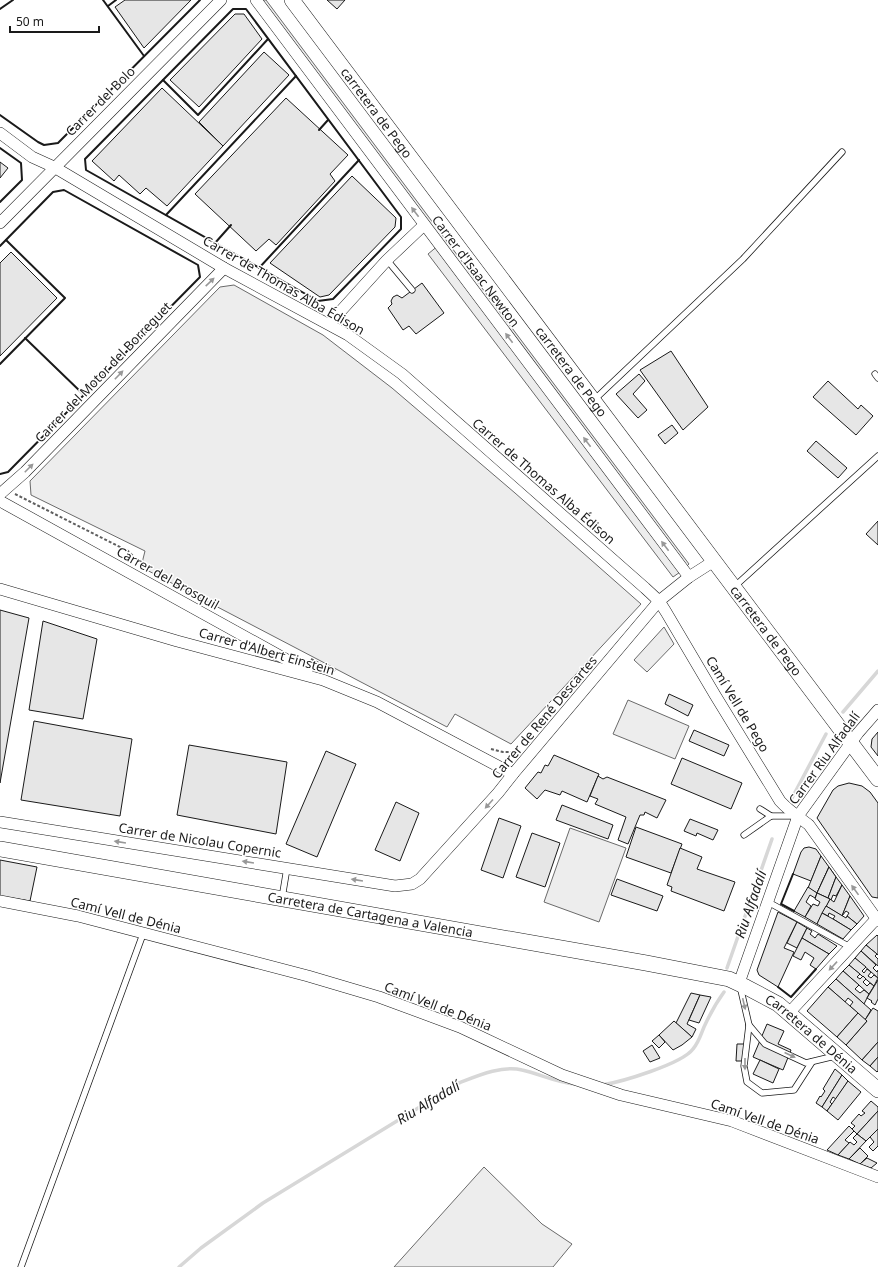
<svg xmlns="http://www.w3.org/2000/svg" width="878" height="1267" viewBox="0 0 878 1267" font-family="'Noto Sans',sans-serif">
<rect width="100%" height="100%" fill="#fff"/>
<!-- built -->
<g fill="#ededed" stroke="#6a6a6a">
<polygon points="256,0 266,0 689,564 683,570 673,577 428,254 439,245"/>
<polygon points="234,285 323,335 392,388 515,493 641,604 511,744 455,714 447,727 141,567 145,551 31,495 30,481 220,287"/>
<polygon points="664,627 674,644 647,672 634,660"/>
<polygon points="628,700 689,726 675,759 613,734"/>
<polygon points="570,828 626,848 599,922 544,902"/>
<polygon points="484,1167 542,1224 572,1244 553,1267 394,1267"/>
</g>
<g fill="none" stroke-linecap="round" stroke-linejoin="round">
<!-- stream -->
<g stroke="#d7d7d7" stroke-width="3.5">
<polyline points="843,712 878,671"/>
<polyline points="792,798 826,734"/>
<polyline points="727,968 772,839"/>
<path d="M602,1085C621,1082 682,1064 693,1049C699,1042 701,1034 704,1027C710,1014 716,1003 724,992"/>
<path d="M179,1267L201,1248L263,1203L459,1083C477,1076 502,1065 522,1070C540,1074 557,1083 575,1084"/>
</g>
</g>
<!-- building -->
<g fill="#e6e6e6" stroke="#1a1a1a">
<polygon points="125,0 191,0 144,48 115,7"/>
<polygon points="327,0 345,0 337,9"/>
<polygon points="235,14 244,14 262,39 199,107 170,80"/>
<polygon points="264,52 289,75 223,146 199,122"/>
<polygon points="162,88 223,146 167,206 146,188 140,194 119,175 114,181 92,161"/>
<polygon points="286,98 348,155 330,174 335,181 276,245 269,239 256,251 195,194"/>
<polygon points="0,162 8,168 0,178"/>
<polygon points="352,176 396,218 395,227 329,295 320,297 270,263"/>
<polygon points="11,252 57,298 0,356 0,263"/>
<polygon points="422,283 444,313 416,334 409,326 403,330 388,308 392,304 391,301 393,297 397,295 402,298"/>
<polygon points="671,351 708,407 683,430 640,370"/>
<polygon points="639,374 645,381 633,394 647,410 638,418 616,394"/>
<polygon points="828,381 858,409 861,405 873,416 856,435 813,397"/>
<polygon points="672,425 678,433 665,444 658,435"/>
<polygon points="816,441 847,468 838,478 807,451"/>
<polygon points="878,521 878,545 866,534"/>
<polygon points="0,610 29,618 0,783"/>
<polygon points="43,621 97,639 83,719 29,710"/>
<polygon points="669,694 693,705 688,716 665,704"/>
<polygon points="34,721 132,739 120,816 21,800"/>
<polygon points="694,730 729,745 724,756 689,741"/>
<polygon points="878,732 878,756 871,747 872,739"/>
<polygon points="189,745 287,762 276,834 177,815"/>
<polygon points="326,751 356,764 317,857 286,844"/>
<polygon points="554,755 599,774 587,802 562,791 560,795 545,790 537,799 525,788 538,772 541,773 545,765 548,766"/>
<polygon points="682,758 742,783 731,809 671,784"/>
<polygon points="598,776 603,779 607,777 666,800 657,818 645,812 644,815 640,815 628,844 618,840 626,817 595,804 598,799 590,796"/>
<polygon points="849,783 862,786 870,792 878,803 878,898 872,897 817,818 833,790 838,786"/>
<polygon points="396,802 419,813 400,861 375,850"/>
<polygon points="562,805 613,825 608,839 556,820"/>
<polygon points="499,818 521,826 503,878 481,870"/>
<polygon points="690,819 718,830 713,840 697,833 696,836 684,831"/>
<polygon points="636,827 682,844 671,873 626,857"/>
<polygon points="532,833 560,843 545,887 516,877"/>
<polygon points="809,847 816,849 821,856 811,881 793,874 801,852 804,848"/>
<polygon points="680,848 702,857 697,869 735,882 724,911 671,891 672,887 667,885"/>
<polygon points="821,856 829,867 817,893 808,888"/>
<polygon points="0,860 37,867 30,901 0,896"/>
<polygon points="829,867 836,877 828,898 817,893"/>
<polygon points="829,867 836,877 828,898 817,893"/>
<polygon points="836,877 842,885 836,896 833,895 831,900 828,898"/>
<polygon points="617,879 663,896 657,911 611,895"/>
<polygon points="842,885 850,896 842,916 826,906 830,899 834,902"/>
<polygon points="808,887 817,893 815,898 810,895 806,902 811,906 805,917 794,911"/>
<polygon points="817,893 830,899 817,924 805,917 813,904 818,906 820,902 815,899"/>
<polygon points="850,896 864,916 857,924 847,916 849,913 846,911 842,916"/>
<polygon points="826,906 846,918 847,916 857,924 851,930 833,919 835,916 829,913 828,916 822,913"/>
<polygon points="778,912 797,922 784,948 794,952 778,987 759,975 757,970"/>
<polygon points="822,913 833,919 851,930 843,939 817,924"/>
<polygon points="797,922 807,928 797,948 787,943"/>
<polygon points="807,928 812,931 810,934 815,938 818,934 837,946 829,954 802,938"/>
<polygon points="877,935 878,936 878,955 866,945"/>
<polygon points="802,938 829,954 816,969 810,965 814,958 805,952 801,960 793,956"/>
<polygon points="866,945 877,954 875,956 878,959 878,966 861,951"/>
<polygon points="861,951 876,965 873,968 877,972 878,970 878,978 855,958"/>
<polygon points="855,958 866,967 862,971 864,973 867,969 871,972 868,976 871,978 874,975 878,978 874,986 849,965"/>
<polygon points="849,965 860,974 857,977 860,979 863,976 866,979 863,982 867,986 870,983 874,986 869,994 843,971"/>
<polygon points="843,971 859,985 855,989 860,993 864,990 869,994 864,1004 836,979"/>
<polygon points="836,979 871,1010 865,1020 850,1006 853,1002 848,998 845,1002 828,987"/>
<polygon points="878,980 878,999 875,1005 871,1002 872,1001 867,998"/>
<polygon points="828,987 858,1013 837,1037 807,1011"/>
<polygon points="691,993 700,995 687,1024 696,1029 692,1037 676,1023"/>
<polygon points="700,995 711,997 699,1023 689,1020"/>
<polygon points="873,1008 878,1011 878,1042 862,1060 846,1045 867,1021 865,1020"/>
<polygon points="858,1013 867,1021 846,1045 837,1037"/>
<polygon points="674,1021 692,1037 682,1045 673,1050 659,1035"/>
<polygon points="767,1024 784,1031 778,1044 791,1050 783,1070 753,1057"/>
<polygon points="659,1035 665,1042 659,1048 652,1041"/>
<polygon points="878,1042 878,1057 870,1066 862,1060"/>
<polygon points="737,1044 745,1044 744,1061 736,1061"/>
<polygon points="652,1045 660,1058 650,1062 643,1051"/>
<polygon points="878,1057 878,1071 877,1072 870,1066"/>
<polygon points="760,1060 779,1069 773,1083 753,1074"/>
<polygon points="835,1069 842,1075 822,1107 816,1103 820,1096 821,1097 825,1091 823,1089"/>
<polygon points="842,1075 848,1081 836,1099 833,1097 830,1102 832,1104 827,1111 822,1107"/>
<polygon points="848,1081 861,1092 838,1120 827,1111"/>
<polygon points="871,1101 878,1107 878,1111 857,1134 852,1129 855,1126 851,1123 859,1114 861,1116 865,1113 862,1111"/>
<polygon points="878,1111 878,1129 866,1141 857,1134"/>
<polygon points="849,1126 854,1131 845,1140 849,1143 838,1155 827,1150"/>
<polygon points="878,1129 878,1146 873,1151 869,1147 874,1142 870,1137"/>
<polygon points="857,1134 866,1141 849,1159 838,1155 850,1142 854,1145 857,1142 853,1138"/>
<polygon points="860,1148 868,1156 860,1164 849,1159"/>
<polygon points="867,1158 877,1163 871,1168 860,1164"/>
</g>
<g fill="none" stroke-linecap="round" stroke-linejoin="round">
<defs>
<g id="lane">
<polyline points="387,260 412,290"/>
<polyline points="875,374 878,378"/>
<polyline points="594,400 743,259 842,152"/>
<polyline points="734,587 878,456"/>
<polyline points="760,809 771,816"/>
<polyline points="744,835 771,816 795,816"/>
<polyline points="282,898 287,868"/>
<polyline points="768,902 850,947"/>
<polyline points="740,986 749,1025 744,1066 747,1082 762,1093 794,1090 812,1062"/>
<polyline points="749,1025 765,1044 806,1063 835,1056"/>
<polyline points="21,1267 143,934"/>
</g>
<g id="street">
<polyline points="256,0 689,577"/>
<path d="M0,133L32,157L54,167L224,268L348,335L402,374L645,588L659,601L666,612L715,695L780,801C789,811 799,817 809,825L878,921"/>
<polyline points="0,223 221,0"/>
<polyline points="329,324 387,260 424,225"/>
<polyline points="0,494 25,472 224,268"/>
<polyline points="0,501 307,671"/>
<polyline points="0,589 177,641 323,680 377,702 513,774"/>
<polyline points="0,822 395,886 412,884 420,879 498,793 513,774 659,601 689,577 714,561"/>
<polyline points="0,901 78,916 308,976 379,997 460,1027 562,1075 621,1095 732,1121 878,1177"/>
<polyline points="739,983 798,816 858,733 878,710"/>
<polyline points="789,1013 878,917"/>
</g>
<g id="secondary">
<path id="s1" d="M292,0L878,779"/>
<path id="s2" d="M0,849L646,963L729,979L746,987L778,1004L878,1090"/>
</g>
</defs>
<!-- lane casing -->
<use href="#lane" stroke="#1a1a1a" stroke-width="7"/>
<!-- street casing -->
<use href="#street" stroke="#1a1a1a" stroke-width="12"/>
<!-- secondary casing -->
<use href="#secondary" stroke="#1a1a1a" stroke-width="16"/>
<!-- path -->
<g stroke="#5f5f5f" stroke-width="2" stroke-dasharray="3 2" stroke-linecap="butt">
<polyline points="15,494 128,551 133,556 135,562"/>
<polyline points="311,659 335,671"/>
<polyline points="491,749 503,752 516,752"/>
</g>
<!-- lane -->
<use href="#lane" stroke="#fff" stroke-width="5.5"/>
<!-- street -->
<use href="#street" stroke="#fff" stroke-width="11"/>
<!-- secondary -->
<use href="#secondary" stroke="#fff" stroke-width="15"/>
<!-- wall -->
<g stroke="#1a1a1a" stroke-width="2">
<polyline points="103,0 144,56"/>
<polyline points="108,6 116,0"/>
<polyline points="0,9 13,0"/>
<polygon points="233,9 246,9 401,217 401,229 333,299 318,301 86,170 85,159"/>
<polyline points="163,80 198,115 268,39"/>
<polyline points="0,115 38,142 44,145 58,143 200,0"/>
<polyline points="319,130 328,120"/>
<polyline points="0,148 21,163 22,180 0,202"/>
<polyline points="166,215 296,76"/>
<polyline points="215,243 231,225"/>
<polyline points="0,246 53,192 64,190 198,265 200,277 8,472 0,474"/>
<polyline points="259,268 359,160"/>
<polyline points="25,338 84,395"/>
<polyline points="0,364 65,298 6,240"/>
<polyline points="793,874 781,904 794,911"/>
<polyline points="778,987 791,997 816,969"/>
</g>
</g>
<!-- one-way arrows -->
<defs><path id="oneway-solid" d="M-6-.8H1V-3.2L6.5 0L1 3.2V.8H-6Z"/></defs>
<g fill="#989898">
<use href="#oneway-solid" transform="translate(415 212) rotate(-127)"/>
<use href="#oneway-solid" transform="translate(210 282) rotate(-44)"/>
<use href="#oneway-solid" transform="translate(509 338) rotate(-127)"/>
<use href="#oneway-solid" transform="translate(119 375) rotate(-46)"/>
<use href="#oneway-solid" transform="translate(587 442) rotate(-127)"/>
<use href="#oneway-solid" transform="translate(29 468) rotate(-45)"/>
<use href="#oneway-solid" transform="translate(665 546) rotate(-127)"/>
<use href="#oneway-solid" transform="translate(489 804) rotate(132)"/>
<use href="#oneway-solid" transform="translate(120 842) rotate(-171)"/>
<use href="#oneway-solid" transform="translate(248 862) rotate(-171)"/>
<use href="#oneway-solid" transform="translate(357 880) rotate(-171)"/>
<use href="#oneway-solid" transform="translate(855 890) rotate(-126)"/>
<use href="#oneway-solid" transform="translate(833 966) rotate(133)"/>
<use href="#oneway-solid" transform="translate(744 1004) rotate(77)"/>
<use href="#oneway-solid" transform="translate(790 1055) rotate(25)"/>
<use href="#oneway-solid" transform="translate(745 1064) rotate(90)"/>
</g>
<g text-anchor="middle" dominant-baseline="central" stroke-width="3" stroke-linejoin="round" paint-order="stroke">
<!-- street labels -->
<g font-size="13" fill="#1a1a1a" stroke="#fff">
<text transform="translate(100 101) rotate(-45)">Carrer del Bolo</text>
<text stroke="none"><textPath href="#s1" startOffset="141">carretera de Pego</textPath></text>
<text transform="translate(476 271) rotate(53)">Carrer d'Isaac Newton</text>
<text transform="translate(284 285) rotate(30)">Carrer de Thomas Alba Édison</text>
<text transform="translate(103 372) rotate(-46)">Carrer del Motor del Borreguet</text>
<text stroke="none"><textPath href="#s1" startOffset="465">carretera de Pego</textPath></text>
<text transform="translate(544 481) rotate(41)">Carrer de Thomas Alba Édison</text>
<text transform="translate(168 578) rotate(29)">Carrer del Brosquil</text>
<text stroke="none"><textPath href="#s1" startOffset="789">carretera de Pego</textPath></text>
<text transform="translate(267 651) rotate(16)">Carrer d'Albert Einstein</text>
<text transform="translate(738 704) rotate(59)">Camí Vell de Pego</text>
<text transform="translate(544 717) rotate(-50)">Carrer de René Descartes</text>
<text transform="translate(824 758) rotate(-54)">Carrer Riu Alfadalí</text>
<text transform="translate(200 840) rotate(9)">Carrer de Nicolau Copernic</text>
<text stroke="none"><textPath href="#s2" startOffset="376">Carretera de Cartagena a Valencia</textPath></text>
<text transform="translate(126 915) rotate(14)">Camí Vell de Dénia</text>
<text transform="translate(438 1006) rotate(21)">Camí Vell de Dénia</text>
<text stroke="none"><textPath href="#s2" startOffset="840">Carretera de Dénia</textPath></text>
<text transform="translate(765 1121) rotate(19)">Camí Vell de Dénia</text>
</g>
<!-- water labels -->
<g font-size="14" font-style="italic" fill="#1a1a1a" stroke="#fff">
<text transform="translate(750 904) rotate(-71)">Riu Alfadalí</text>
<text transform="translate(428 1102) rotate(-31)">Riu Alfadalí</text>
</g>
</g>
<!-- scale -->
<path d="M10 26v6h89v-6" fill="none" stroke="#1a1a1a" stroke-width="2"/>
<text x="16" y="26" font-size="12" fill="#1a1a1a" stroke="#ffffff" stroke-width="3" paint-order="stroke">50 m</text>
</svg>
